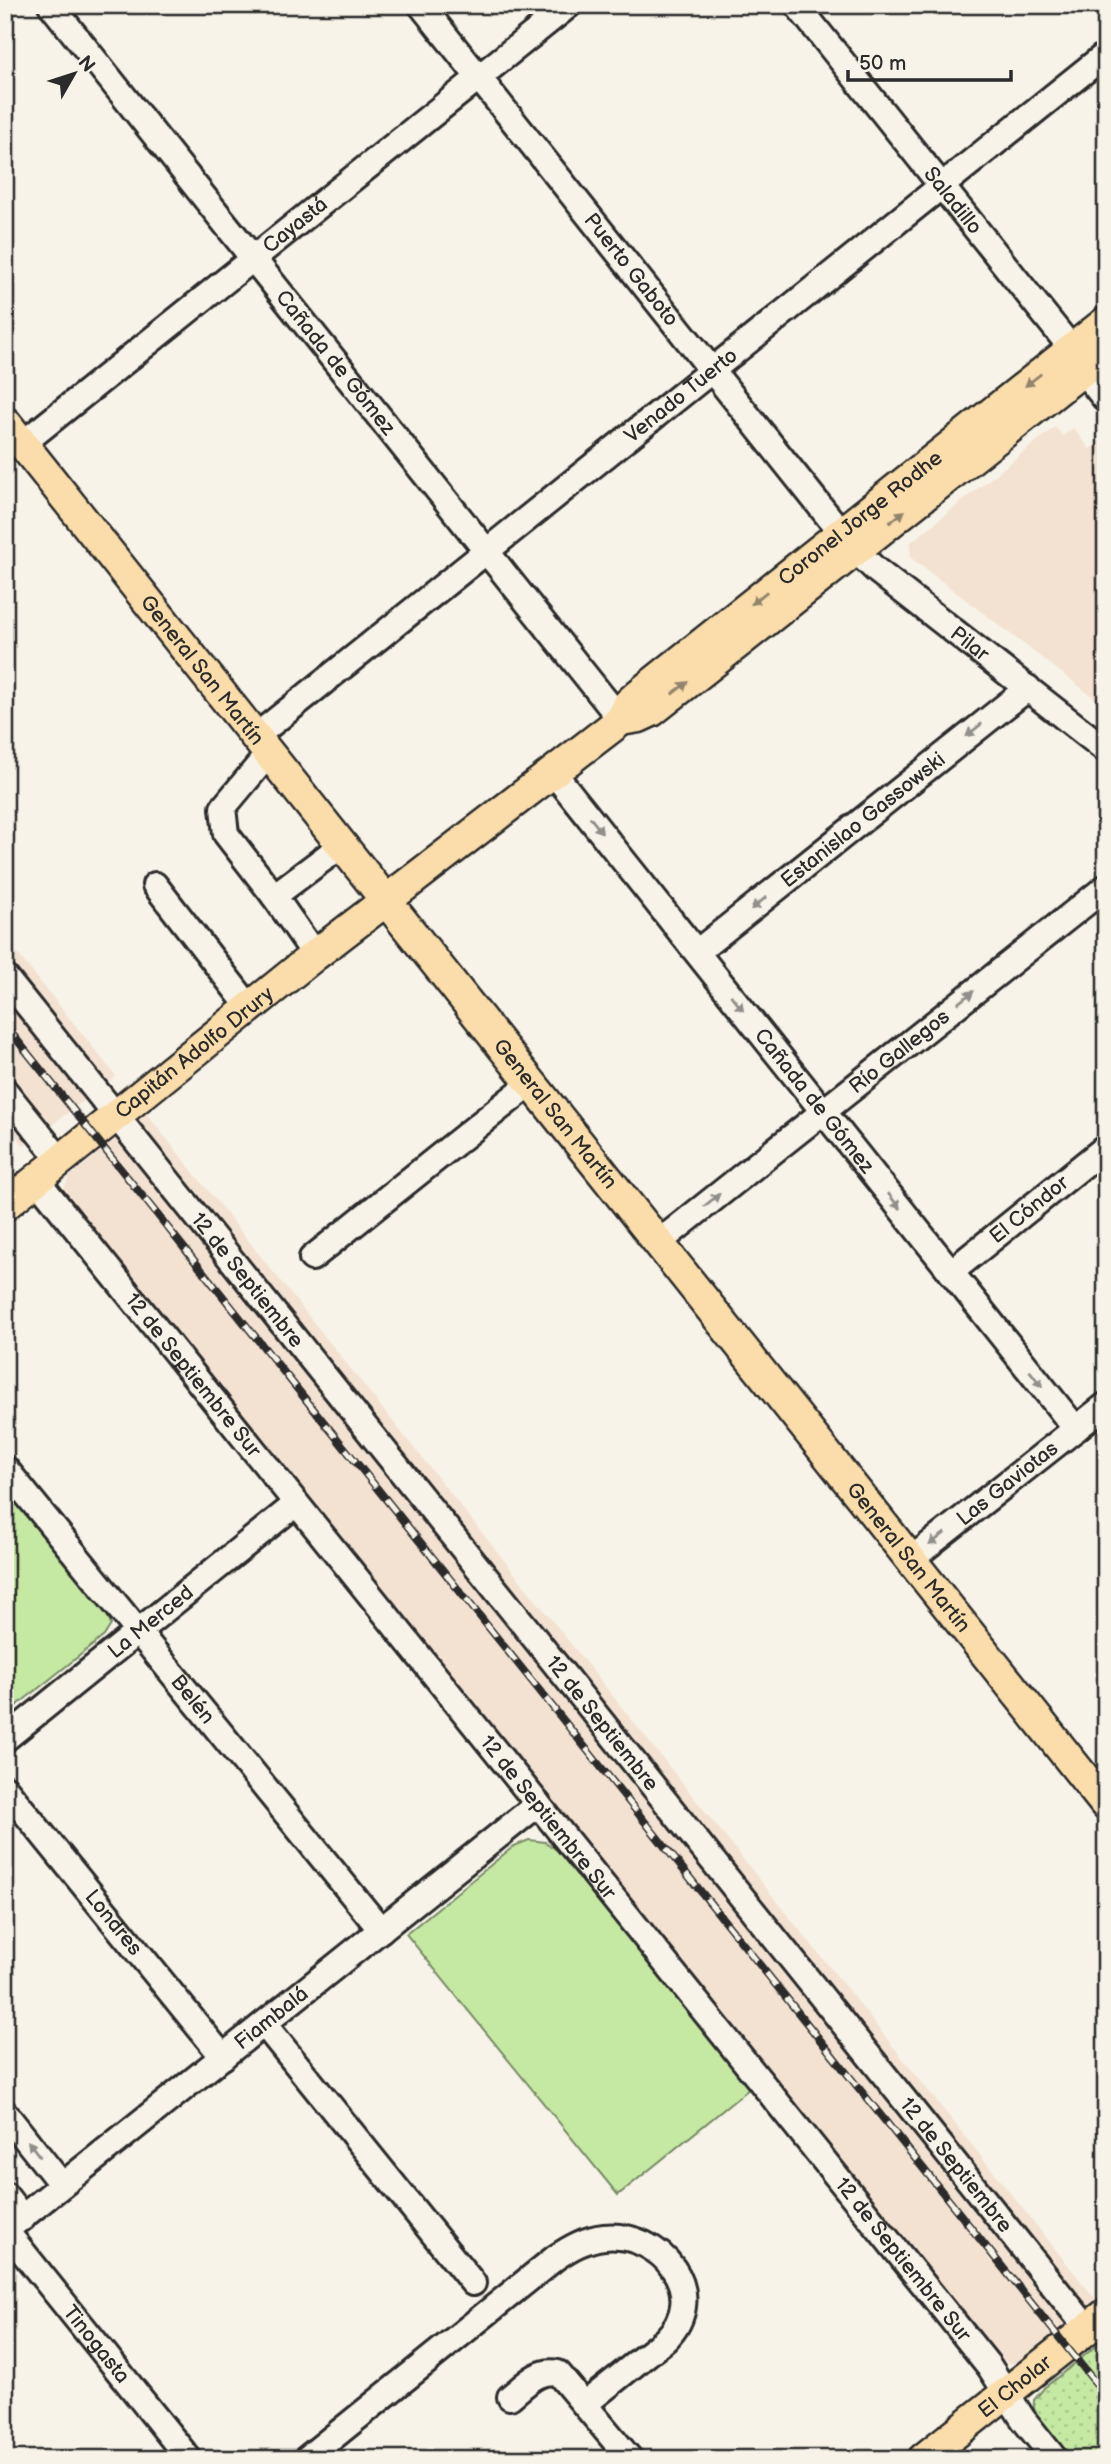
<svg xmlns="http://www.w3.org/2000/svg" width="1111" height="2464" viewBox="0 0 1111 2464" font-family="'Balsamiq Sans',sans-serif">
<defs>
<pattern id="grass-dots" width="8" height="8" patternUnits="userSpaceOnUse" patternTransform="scale(1.75)"><rect width="8" height="8" fill="#c5e9a3"/><path d="M2 2h.1M6 6h.1" fill="none" stroke="#a9c88c" stroke-width="1.8" stroke-linecap="round"/></pattern>
</defs>
<rect width="100%" height="100%" fill="#f7f3e8"/>
<filter id="ink" filterUnits="userSpaceOnUse"><feTurbulence type="fractalNoise" baseFrequency=".0143" numOctaves="2"/><feDisplacementMap in="SourceGraphic" scale="14" xChannelSelector="R" yChannelSelector="G"/><feConvolveMatrix kernelMatrix="1 2 1 2 8 2 1 2 1" color-interpolation-filters="sRGB"/></filter>
<g filter="url(#ink)">
<!-- built -->
<g fill="#f3e2d1">
<polygon points="1055,427 1063,436 1073,428 1090,449 1106,437 1106,707 911,558 910,543"/>
<polygon points="5,938 116,1076 24,1146 5,1122"/>
<polygon points="146,1113 1096,2300 1024,2357 1013,2364 999,2359 65,1195 64,1189 69,1177"/>
</g>
<!-- grass -->
<path fill="url(#grass-dots)" stroke="#788a67" stroke-width="2" d="M1106,2338V2459H1068C1055,2442 1031,2423 1034,2400L1044,2388Z"/>
<!-- park -->
<g fill="#c5e9a3" stroke="#788a67" stroke-width="2">
<polygon points="5,1486 106,1612 111,1625 104,1636 5,1715"/>
<polygon points="529,1840 545,1842 558,1851 750,2088 618,2195 406,1934 514,1846"/>
</g>
<g fill="none" stroke-linecap="round" stroke-linejoin="round">
<defs>
<g id="minor">
<path id="s1" d="M51,5L621,720"/>
<path id="s2" d="M421,5L855,550L876,570L1106,750"/>
<path id="s3" d="M797,5L1072,349L1082,370L1106,400"/>
<path id="s4" d="M22,444L569,5"/>
<path id="s5" d="M255,737L1106,54"/>
<polyline points="269,753 223,808 226,834 274,896 315,955"/>
<path id="s6" d="M553,772L1076,1429"/>
<polyline points="155,885 250,1008"/>
<polyline points="274,896 342,845"/>
<path id="s7" d="M697,952L1028,688"/>
<path id="s8" d="M5,977L1087,2328"/>
<polyline points="5,1091 61,1161"/>
<path id="s9" d="M37,1180L989,2366L1023,2419L1055,2459"/>
<path id="s10" d="M658,1243L1106,887"/>
<polyline points="312,1258 531,1083"/>
<path id="s11" d="M951,1272L1106,1147"/>
<path id="s12" d="M5,1468L381,1930"/>
<path id="s13" d="M910,1560L1106,1405"/>
<path id="s14" d="M5,1739L296,1504"/>
<path id="s15" d="M5,1788L223,2057"/>
<polyline points="264,2024 473,2283"/>
<polyline points="5,2113 62,2185"/>
<polyline points="5,2195 23,2218"/>
<path id="s16" d="M5,2231L538,1804"/>
<path id="s17" d="M6,2231L189,2459"/>
<path d="M510,2397C524,2386 539,2368 558,2373L630,2459"/>
<path d="M306,2459L555,2258C570,2248 585,2239 604,2237C661,2231 712,2294 665,2340L585,2404"/>
</g>
<g id="major">
<path id="s18" d="M5,422L1106,1805"/>
<polyline points="621,720 639,717 652,711 1106,352"/>
<path id="s19" d="M5,1205L315,955L621,720L629,703L639,694L1106,322"/>
<path id="s20" d="M923,2459L1106,2314"/>
</g>
</defs>
<!-- minor casing -->
<use href="#minor" stroke="#2b2b2b" stroke-width="30"/>
<!-- major casing -->
<use href="#major" stroke="#2b2b2b" stroke-width="35"/>
<!-- minor -->
<use href="#minor" stroke="#f7f3e8" stroke-width="24"/>
<!-- major -->
<use href="#major" stroke="#faddab" stroke-width="30"/>
<defs>
<polyline id="rail" points="5,1025 1106,2396"/>
</defs>
<!-- rail casing -->
<use href="#rail" stroke="#2b2b2b" stroke-width="8"/>
<!-- rail -->
<use href="#rail" stroke="#f7f3e8" stroke-width="5" stroke-dasharray="16" stroke-linecap="butt"/>
</g>
<!-- one-way arrows -->
<defs><path id="oneway-solid" d="M-6-.8H1V-3.2L6.5 0L1 3.2V.8H-6Z" transform="scale(1.75)"/></defs>
<g fill="#92846b">
<use href="#oneway-solid" transform="translate(1033 380) rotate(142)"/>
<use href="#oneway-solid" transform="translate(897 517) rotate(-38)"/>
<use href="#oneway-solid" transform="translate(759 598) rotate(141)"/>
<use href="#oneway-solid" transform="translate(680 688) rotate(-38)"/>
</g>
<g fill="#918f8a">
<use href="#oneway-solid" transform="translate(974 730) rotate(141)"/>
<use href="#oneway-solid" transform="translate(596 825) rotate(52)"/>
<use href="#oneway-solid" transform="translate(759 903) rotate(141)"/>
<use href="#oneway-solid" transform="translate(966 997) rotate(-38)"/>
<use href="#oneway-solid" transform="translate(737 1003) rotate(51)"/>
<use href="#oneway-solid" transform="translate(712 1200) rotate(-39)"/>
<use href="#oneway-solid" transform="translate(894 1201) rotate(52)"/>
<use href="#oneway-solid" transform="translate(1036 1379) rotate(52)"/>
<use href="#oneway-solid" transform="translate(937 1539) rotate(142)"/>
<use href="#oneway-solid" transform="translate(34 2149) rotate(-128)"/>
</g>
</g>
<g text-anchor="middle" dominant-baseline="central" stroke-width="6" stroke-linejoin="round" paint-order="stroke">
<!-- street labels -->
<g font-size="21" fill="#2b2b2b" stroke="#f7f3e8">
<text stroke="none"><textPath href="#s3" startOffset="250">Saladillo</textPath></text>
<text stroke="none"><textPath href="#s4" startOffset="350">Cayastá</textPath></text>
<text stroke="none"><textPath href="#s2" startOffset="338">Puerto Gaboto</textPath></text>
<text stroke="none"><textPath href="#s1" startOffset="457">Cañada de Gómez</textPath></text>
<text stroke="none"><textPath href="#s5" startOffset="546">Venado Tuerto</textPath></text>
<text stroke="none"><textPath href="#s19" startOffset="1099">Coronel Jorge Rodhe</textPath></text>
<text stroke="none"><textPath href="#s2" startOffset="845">Pilar</textPath></text>
<text stroke="none"><textPath href="#s18" startOffset="317">General San Martín</textPath></text>
<text stroke="none"><textPath href="#s7" startOffset="212">Estanislao Gassowski</textPath></text>
<text stroke="none"><textPath href="#s10" startOffset="308">Río Gallegos</textPath></text>
<text stroke="none"><textPath href="#s19" startOffset="243">Capitán Adolfo Drury</textPath></text>
<text stroke="none"><textPath href="#s6" startOffset="420">Cañada de Gómez</textPath></text>
<text stroke="none"><textPath href="#s18" startOffset="884">General San Martín</textPath></text>
<text stroke="none"><textPath href="#s11" startOffset="100">El Cóndor</textPath></text>
<text stroke="none"><textPath href="#s8" startOffset="388">12 de Septiembre</textPath></text>
<text stroke="none"><textPath href="#s9" startOffset="250">12 de Septiembre Sur</textPath></text>
<text stroke="none"><textPath href="#s13" startOffset="124">Las Gaviotas</textPath></text>
<text stroke="none"><textPath href="#s18" startOffset="1451">General San Martín</textPath></text>
<text stroke="none"><textPath href="#s14" startOffset="187">La Merced</textPath></text>
<text stroke="none"><textPath href="#s12" startOffset="298">Belén</textPath></text>
<text stroke="none"><textPath href="#s8" startOffset="956">12 de Septiembre</textPath></text>
<text stroke="none"><textPath href="#s9" startOffset="817">12 de Septiembre Sur</textPath></text>
<text stroke="none"><textPath href="#s15" startOffset="173">Londres</textPath></text>
<text stroke="none"><textPath href="#s16" startOffset="341">Fiambalá</textPath></text>
<text stroke="none"><textPath href="#s8" startOffset="1522">12 de Septiembre</textPath></text>
<text stroke="none"><textPath href="#s9" startOffset="1384">12 de Septiembre Sur</textPath></text>
<text stroke="none"><textPath href="#s17" startOffset="145">Tinogasta</textPath></text>
<text stroke="none"><textPath href="#s20" startOffset="117">El Cholar</textPath></text>
</g>
</g>
<!-- margin -->
<rect width="1111" height="2464" fill="none" stroke="#f7f3e8" stroke-width="28"/>
<rect x="14" y="14" width="1083" height="2436" fill="none" stroke="#2b2b2b" stroke-width="2.5" filter="url(#ink)"/>
<!-- north arrow -->
<g transform="translate(74 74) rotate(51)" stroke="#f7f3e8" stroke-width="5" paint-order="stroke">
<path d="M0-5L12 26L0 18L-12 26Z" fill="#2b2b2b"/>
<text y="-10" font-size="19" font-weight="bold" text-anchor="middle" fill="#2b2b2b">N</text>
</g>
<!-- scale -->
<path d="M848 70v10h163v-10" fill="none" stroke="#2b2b2b" stroke-width="3.5"/>
<text x="859" y="70" font-size="21" fill="#2b2b2b" stroke="#f7f3e8" stroke-width="5" paint-order="stroke">50 m</text>
</svg>
